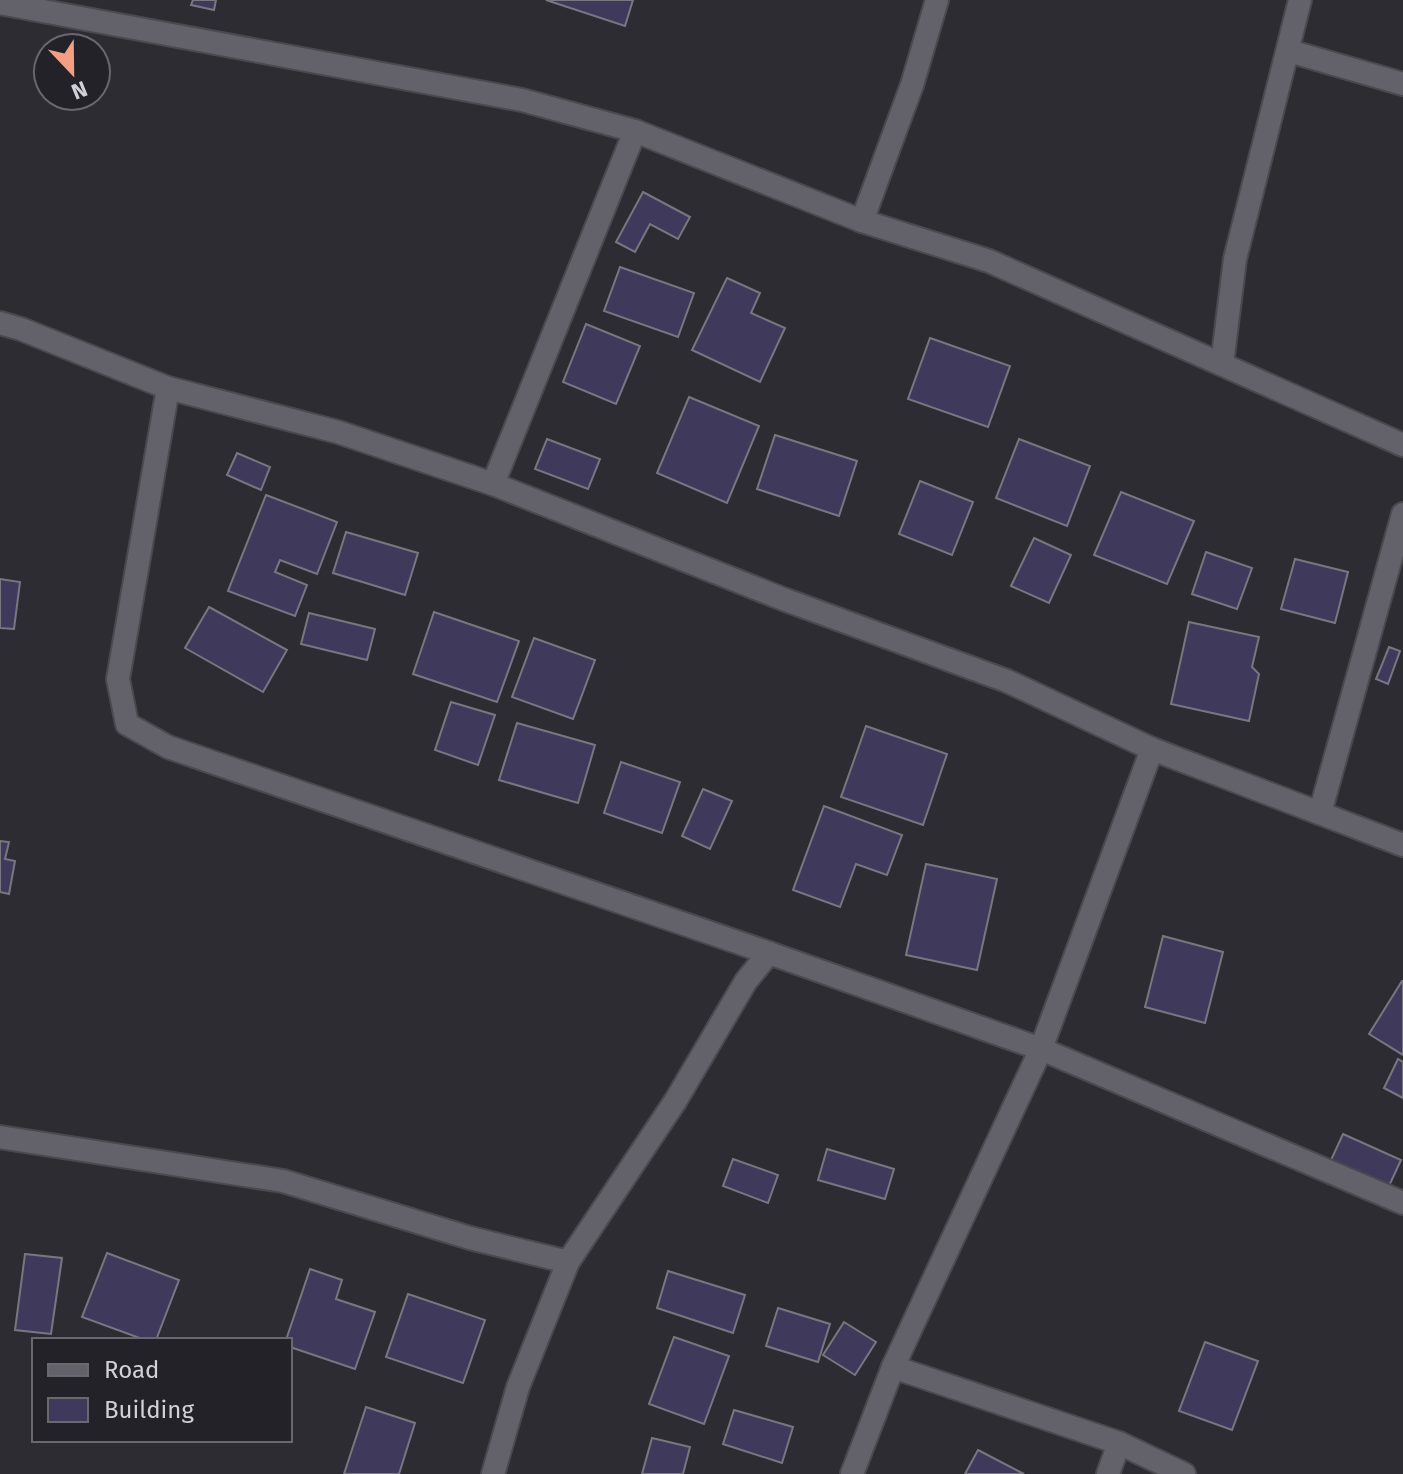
<svg xmlns="http://www.w3.org/2000/svg" width="1403" height="1474" viewBox="0 0 1403 1474" font-family="'Fira Sans',sans-serif">
<rect width="100%" height="100%" fill="#2d2c33"/>
<!-- building -->
<g fill="#3f3a5c" stroke="#787780" stroke-width="2">
<polygon points="193,0 216,0 214,10 191,5"/>
<polygon points="546,0 633,0 625,26"/>
<polygon points="643,192 690,217 678,239 650,224 635,252 616,242"/>
<polygon points="620,267 694,293 678,337 604,311"/>
<polygon points="727,278 760,293 751,313 785,328 760,382 692,350"/>
<polygon points="586,324 640,346 616,404 563,382"/>
<polygon points="930,338 1010,366 988,427 908,399"/>
<polygon points="689,397 759,426 727,503 657,473"/>
<polygon points="775,435 857,461 839,516 757,489"/>
<polygon points="547,439 600,459 588,489 535,469"/>
<polygon points="1019,439 1090,466 1067,526 996,498"/>
<polygon points="237,453 270,467 261,490 227,475"/>
<polygon points="920,481 973,502 952,555 899,534"/>
<polygon points="1121,492 1194,521 1167,584 1094,555"/>
<polygon points="266,495 337,522 317,574 280,560 275,572 307,585 295,616 228,591"/>
<polygon points="346,532 418,553 405,595 333,573"/>
<polygon points="1034,538 1071,555 1049,603 1011,586"/>
<polygon points="1206,552 1252,568 1237,609 1192,594"/>
<polygon points="1295,559 1348,572 1335,623 1281,609"/>
<polygon points="0,579 20,582 14,629 0,628"/>
<polygon points="209,607 287,650 263,692 185,648"/>
<polygon points="434,612 519,641 497,702 413,674"/>
<polygon points="309,613 375,629 367,660 301,644"/>
<polygon points="1189,622 1259,637 1252,667 1259,674 1249,721 1171,704"/>
<polygon points="534,638 595,660 573,719 512,697"/>
<polygon points="1389,647 1400,651 1388,684 1376,679"/>
<polygon points="451,702 495,715 478,765 435,750"/>
<polygon points="517,723 595,745 578,803 499,780"/>
<polygon points="866,726 947,754 923,825 841,797"/>
<polygon points="621,762 680,782 662,833 604,813"/>
<polygon points="703,789 732,801 710,849 682,836"/>
<polygon points="824,806 902,835 887,875 856,864 840,907 793,890"/>
<polygon points="0,841 9,842 5,859 15,861 9,894 0,892"/>
<polygon points="926,864 997,879 977,970 906,955"/>
<polygon points="1163,936 1223,952 1205,1023 1145,1007"/>
<polygon points="1402,981 1403,981 1403,1055 1369,1034"/>
<polygon points="1398,1059 1403,1062 1403,1098 1384,1088"/>
<polygon points="1343,1134 1401,1160 1389,1186 1331,1160"/>
<polygon points="827,1149 894,1169 885,1199 818,1180"/>
<polygon points="733,1159 778,1175 768,1203 723,1186"/>
<polygon points="107,1253 179,1280 156,1340 145,1340 82,1317"/>
<polygon points="25,1254 62,1258 51,1334 15,1330"/>
<polygon points="310,1269 342,1280 336,1299 375,1312 355,1369 290,1347 290,1340 286,1340"/>
<polygon points="668,1271 745,1295 733,1333 657,1308"/>
<polygon points="408,1294 485,1320 463,1383 386,1357"/>
<polygon points="778,1308 830,1324 818,1362 766,1346"/>
<polygon points="844,1322 876,1342 855,1375 823,1355"/>
<polygon points="674,1337 729,1356 704,1424 649,1404"/>
<polygon points="1205,1342 1258,1361 1232,1430 1179,1411"/>
<polygon points="366,1407 415,1423 399,1474 344,1474"/>
<polygon points="734,1410 793,1427 782,1463 723,1444"/>
<polygon points="652,1438 690,1447 683,1474 642,1474"/>
<polygon points="978,1450 1024,1474 965,1474"/>
</g>
<g fill="none" stroke-linecap="round" stroke-linejoin="round">
<defs>
<g id="minor">
<polyline points="0,3 522,100 635,131 862,221 989,261 1403,445"/>
<polyline points="1289,51 1403,84"/>
<polyline points="862,221 912,85 937,0"/>
<polyline points="0,323 21,329 168,388 338,432 493,484 783,599 1007,681 1152,749 1403,845"/>
<polyline points="1222,364 1235,259 1300,0"/>
<polyline points="168,388 118,679 127,724 168,747 769,953"/>
<polyline points="493,484 635,131"/>
<polyline points="1320,813 1403,514"/>
<polyline points="0,1137 283,1181 470,1238 568,1262"/>
<polyline points="893,1367 1119,1443 1184,1474"/>
<polyline points="493,1474 518,1387 568,1262 676,1100 746,981 769,953 1041,1049 1403,1203"/>
<polyline points="852,1474 893,1367 1041,1049 1152,749"/>
<polyline points="1108,1474 1119,1443"/>
</g>
</defs>
<!-- minor casing -->
<use href="#minor" stroke="#4a494f" stroke-width="26"/>
<!-- minor -->
<use href="#minor" stroke="#63626b" stroke-width="22"/>
</g>
<!-- legend -->
<rect x="32" y="1338" width="260" height="104" fill="#232229" stroke="#69686e" stroke-width="2"/>
<rect x="48" y="1364" width="40" height="12" fill="#63626b" stroke="#69686e" stroke-width="2"/>
<text x="104" y="1378" font-size="24" fill="#d1d1d6">Road</text>
<rect x="48" y="1398" width="40" height="24" fill="#3f3a5c" stroke="#69686e" stroke-width="2"/>
<text x="104" y="1418" font-size="24" fill="#d1d1d6">Building</text>
<!-- north arrow -->
<g transform="translate(72 72) rotate(158)"><circle r="38" fill="#232229" stroke="#69686e" stroke-width="2"/>
<path d="M0-6L14 30L0 20L-14 30Z" fill="#f39f84"/>
<text y="-12" font-size="22" font-weight="bold" text-anchor="middle" fill="#d1d1d6">N</text>
</g>
</svg>
